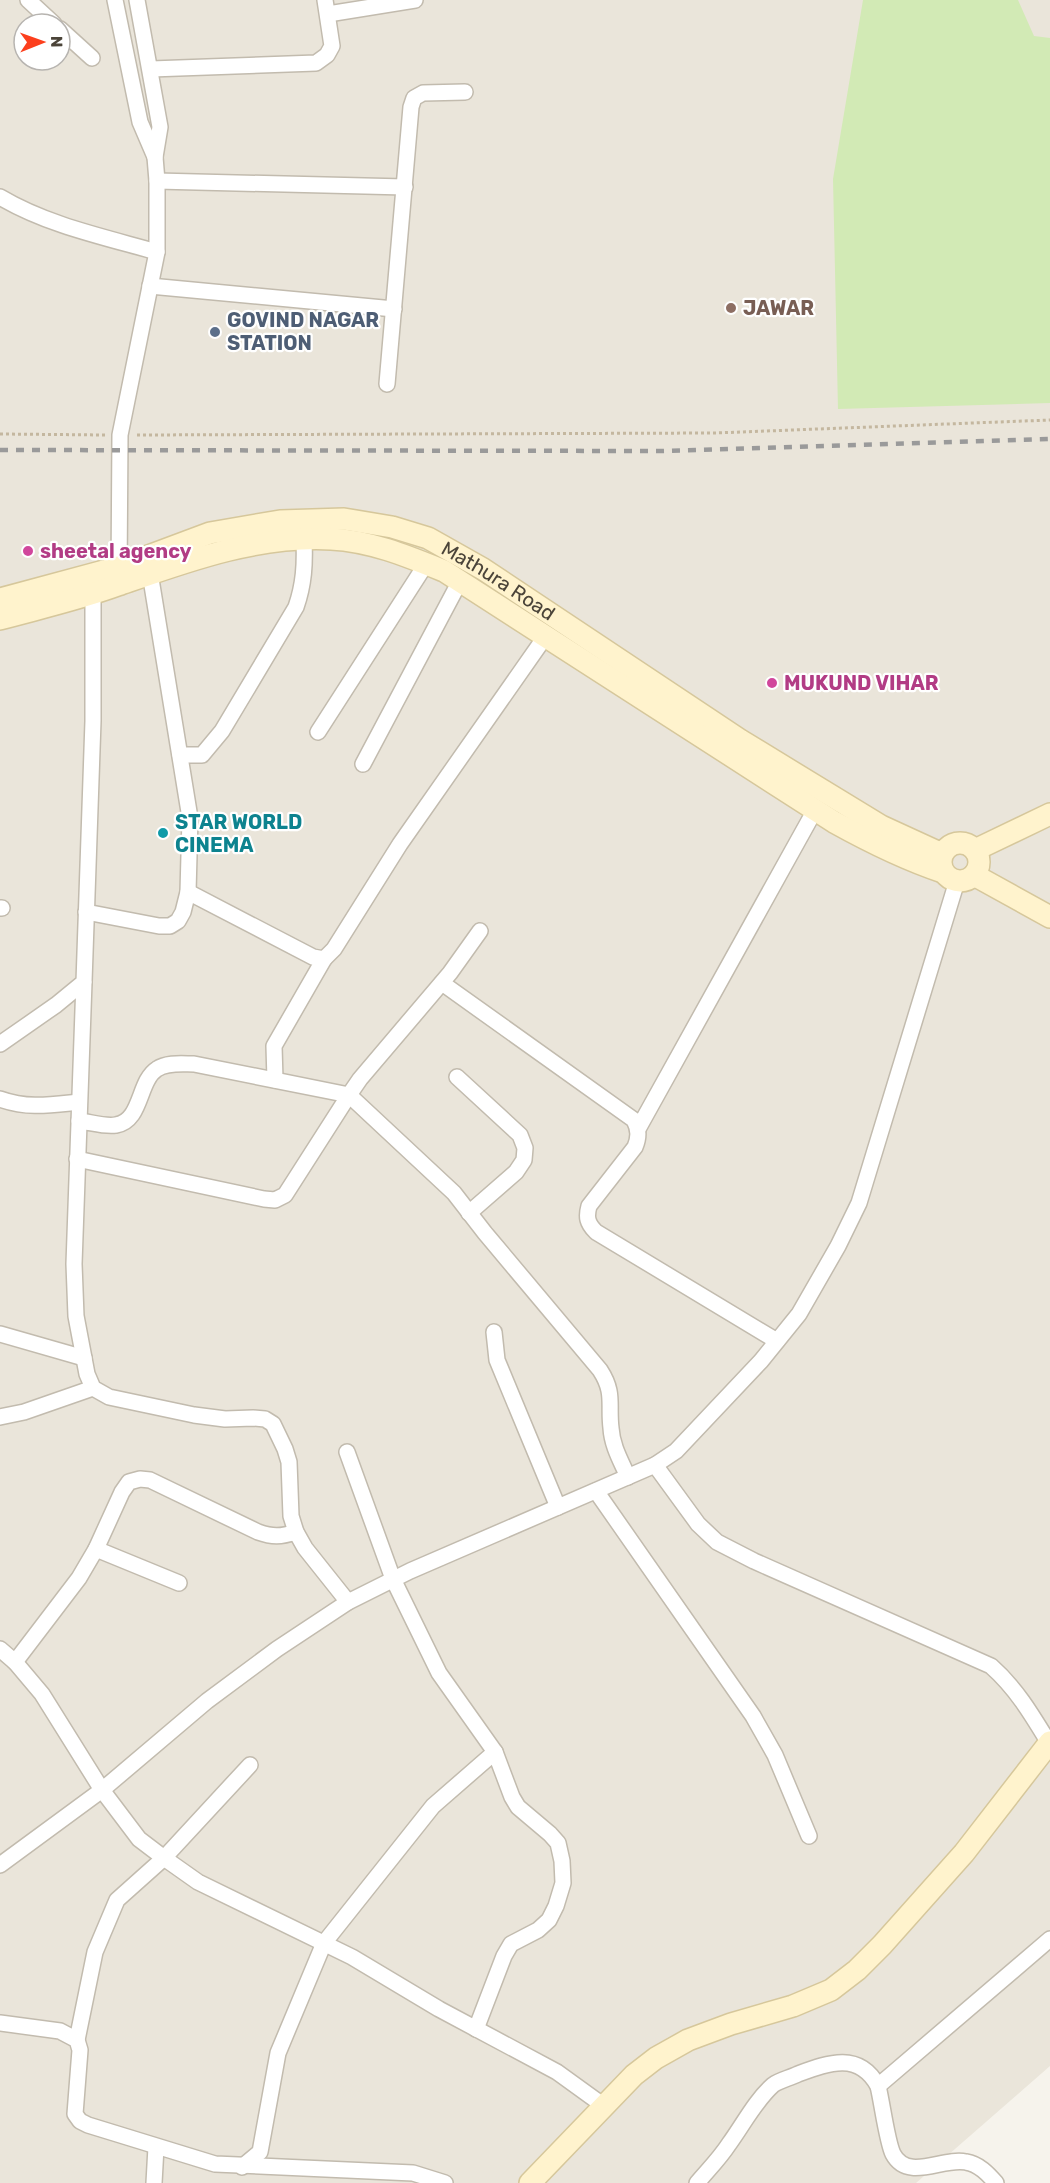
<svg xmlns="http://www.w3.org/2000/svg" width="1050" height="2183" font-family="Rubik,sans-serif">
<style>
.residential{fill:#eae5da;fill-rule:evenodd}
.green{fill:#d2eab5}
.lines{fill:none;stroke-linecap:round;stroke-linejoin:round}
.street-casing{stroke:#c2bbae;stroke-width:18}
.secondary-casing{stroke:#d6c79b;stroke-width:24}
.path{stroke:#c4b79f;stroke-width:3;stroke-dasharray:3 3;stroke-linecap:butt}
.street{stroke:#fff;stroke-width:15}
.secondary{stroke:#fff3cd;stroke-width:21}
.rail{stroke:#9a9a9a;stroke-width:4.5;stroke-dasharray:8 8;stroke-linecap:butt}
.education-dot{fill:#8d6e63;stroke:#fff;stroke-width:2}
.service-dot{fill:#5c6f8a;stroke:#fff;stroke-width:2}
.hotel-dot{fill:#d1479c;stroke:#fff;stroke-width:2}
.culture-dot{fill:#0f9aa8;stroke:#fff;stroke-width:2}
.labels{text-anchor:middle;stroke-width:4.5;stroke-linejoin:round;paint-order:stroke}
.education-label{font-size:20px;font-weight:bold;fill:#785e54;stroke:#fff;text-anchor:start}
.service-label{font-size:20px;font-weight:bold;fill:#4e5e75;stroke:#fff;text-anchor:start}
.hotel-label{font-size:20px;font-weight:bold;fill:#b23c85;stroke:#fff;text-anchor:start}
.street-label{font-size:20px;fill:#4b4439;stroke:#fff}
.culture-label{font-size:20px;font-weight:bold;fill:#0d838f;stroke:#fff;text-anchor:start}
</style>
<rect width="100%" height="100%" fill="#f6f3ec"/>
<path class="residential" d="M0 0H1050V2066L916 2183H0ZM24 24H60V60H24Z"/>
<path class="green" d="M863 0H1018L1034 36 1050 38V403L838 409 833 179Z"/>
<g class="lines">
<g class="street-casing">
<g id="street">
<path d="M28 0 54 24"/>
<path d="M115 0 140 122 155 157"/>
<path d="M328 14 415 0"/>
<path d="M60 29 92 58"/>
<path d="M151 69 316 63 327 55 332 46 325 0"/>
<path d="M157 181 405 187"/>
<path d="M0 197C47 225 104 237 157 252"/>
<path d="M150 286 394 309"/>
<path d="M387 384 411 107 414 98 423 93 465 92"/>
<path d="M119 576 120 435 157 252V181L155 157 160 127 137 0"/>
<path d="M318 732 426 564"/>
<path d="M180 755H202L222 731 296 607C304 584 305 564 304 540"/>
<path d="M363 764 460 581"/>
<path d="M188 892 313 957 324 959 334 949 400 844 545 637"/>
<path d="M0 908H2"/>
<path d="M86 912 159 926H170L178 921 183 912 188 892 190 818 150 573"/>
<path d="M480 931 450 973 360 1079 349 1095 454 1193 485 1233 600 1370C615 1393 608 1404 611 1428 612 1446 621 1461 628 1477"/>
<path d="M84 982 74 1264 76 1316 87 1374 93 1388 109 1397 194 1415 225 1419 253 1418 265 1419 273 1424 285 1449 289 1462 291 1516 296 1532 305 1548 348 1602"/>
<path d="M442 983 634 1120C639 1130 639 1137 635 1147L589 1206C586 1217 587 1223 596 1232L777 1341"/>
<path d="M0 1044 56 1005 84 982 93 721V586"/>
<path d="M457 1077 520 1135 525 1148 524 1160 516 1172 469 1213"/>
<path d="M275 1080 274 1046 324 959"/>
<path d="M0 1099C28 1109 50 1105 79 1102"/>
<path d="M638 1129 815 810"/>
<path d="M77 1159 264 1199 275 1200 285 1195 349 1095 194 1064C183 1064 167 1062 157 1069 138 1081 142 1121 116 1125 105 1127 90 1122 79 1121"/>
<path d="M494 1332 497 1360 558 1507"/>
<path d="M0 1334 84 1358"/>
<path d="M0 1417 24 1412 93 1388"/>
<path d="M347 1452 393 1579 439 1673 495 1752 512 1797 518 1807 550 1834 558 1843 562 1861 563 1883 556 1906 549 1920 538 1930 511 1944 504 1956 476 2029"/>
<path d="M655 1465 698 1524 717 1542 754 1561 991 1666C1016 1688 1032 1715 1049 1743"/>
<path d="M596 1491 753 1716 775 1755 809 1836"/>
<path d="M96 1549 179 1583"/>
<path d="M0 1649 15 1662 42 1694 102 1790 139 1839 164 1858 198 1882 352 1957 439 2009 557 2072 604 2106"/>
<path d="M15 1662 79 1578 96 1549 122 1492 129 1482 140 1479 150 1480 258 1532C272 1537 281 1537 296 1532"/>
<path d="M0 1865 102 1790 207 1701 277 1649 348 1602 410 1571 655 1465 676 1451 761 1361 799 1314 838 1246 859 1203 957 881"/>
<path d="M0 2023 60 2031 77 2040 80 2050 75 2114 80 2121 88 2125 215 2164 413 2173 445 2183"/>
<path d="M77 2040 95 1952 117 1900 164 1858 250 1765"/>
<path d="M878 2086 1050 1939"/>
<path d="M242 2167 260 2152 278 2053 324 1943 433 1806 495 1752"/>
<path d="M154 2183 156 2147"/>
<path d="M697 2183C708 2170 720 2158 729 2144 743 2125 755 2101 773 2085 780 2080 790 2078 798 2074 828 2063 859 2051 878 2086 882 2102 887 2142 893 2154 908 2182 943 2157 966 2162 979 2164 988 2174 996 2183"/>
</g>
</g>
<g class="secondary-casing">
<g id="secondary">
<path id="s1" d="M0 599 119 567 210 533 280 521 344 519 392 527 428 538 483 569 740 740 881 826 942 854"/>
<path d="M0 619C40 608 80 599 118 585 187 561 257 535 331 539 371 541 407 556 444 571L834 822C870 842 904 859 943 872"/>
<circle cx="960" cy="862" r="19"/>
<path d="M975 850 1050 814"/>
<path d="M974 875 1050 917"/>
<path d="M530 2183 634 2075 656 2058 688 2040 731 2024 793 2006 831 1990 857 1970 882 1945 964 1853 1050 1742"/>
</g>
</g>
<g class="path">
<path d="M0 434 106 435"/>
<path d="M137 435 715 433 1050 420"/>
</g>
<use href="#street" class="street"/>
<use href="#secondary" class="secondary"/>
<path class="rail" d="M0 450 660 451 1050 439"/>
</g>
<circle class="education-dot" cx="731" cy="308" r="6"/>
<circle class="service-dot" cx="215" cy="332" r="6"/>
<g class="hotel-dot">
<circle cx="28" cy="551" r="6"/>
<circle cx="772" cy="683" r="6"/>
</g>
<circle class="culture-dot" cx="163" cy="833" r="6"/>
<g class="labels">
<g class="education-label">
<text x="743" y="315">JAWAR</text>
</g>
<g class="service-label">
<text x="227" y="327">GOVIND NAGAR<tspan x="227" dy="23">STATION</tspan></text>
</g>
<g class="hotel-label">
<text x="40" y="558">sheetal agency</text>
<text x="784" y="690">MUKUND VIHAR</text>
</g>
<g class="street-label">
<text dy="7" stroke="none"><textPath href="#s1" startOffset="524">Mathura Road</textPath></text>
</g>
<g class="culture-label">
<text x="175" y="829">STAR WORLD<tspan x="175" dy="23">CINEMA</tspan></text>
</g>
</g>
<g transform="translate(42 42) rotate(89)"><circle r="28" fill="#ffffff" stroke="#b7b4b0" stroke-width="1.5"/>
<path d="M0-4.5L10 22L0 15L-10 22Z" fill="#fc3f1d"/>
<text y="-9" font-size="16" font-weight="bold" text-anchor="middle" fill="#4b4439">N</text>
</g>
</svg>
